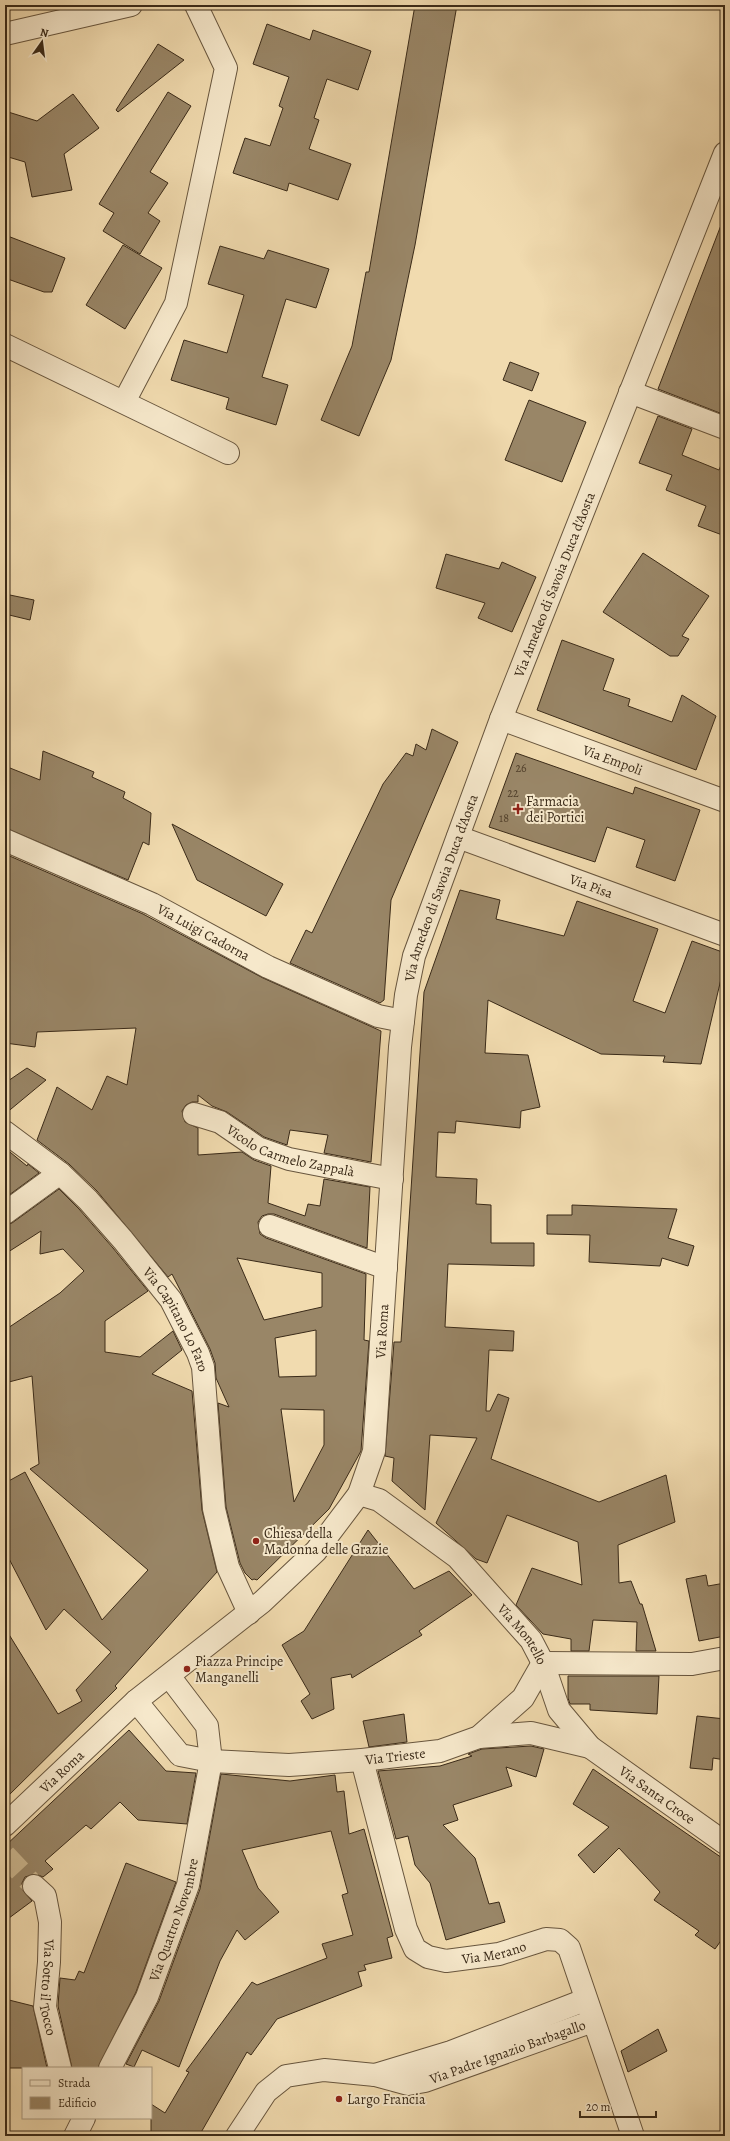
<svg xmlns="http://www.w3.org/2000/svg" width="730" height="2141" font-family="Alegreya,serif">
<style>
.building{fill:#998667;stroke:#3a2a18;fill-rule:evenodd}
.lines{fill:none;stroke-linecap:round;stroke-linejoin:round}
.minor-tunnel{stroke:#ccb891;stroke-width:22;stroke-dasharray:22 11;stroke-linecap:butt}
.pedestrian-casing{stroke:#68563e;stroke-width:24}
.minor-casing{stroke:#68563e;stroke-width:24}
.tertiary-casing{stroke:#68563e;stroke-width:24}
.pedestrian{stroke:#f6e8cb;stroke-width:22}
.minor{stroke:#f6e8cb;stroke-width:22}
.tertiary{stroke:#f6e8cb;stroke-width:22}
.poi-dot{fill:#8f2418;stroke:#f6e8cb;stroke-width:1.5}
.labels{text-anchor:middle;stroke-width:4;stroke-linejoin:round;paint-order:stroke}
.number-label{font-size:12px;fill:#52412c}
.street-label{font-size:14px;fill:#3a2a18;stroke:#f6e8cb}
.poi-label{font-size:14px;fill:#3a2a18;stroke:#f6e8cb;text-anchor:start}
</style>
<rect width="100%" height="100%" fill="#f1dbaf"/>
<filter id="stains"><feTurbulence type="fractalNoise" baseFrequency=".005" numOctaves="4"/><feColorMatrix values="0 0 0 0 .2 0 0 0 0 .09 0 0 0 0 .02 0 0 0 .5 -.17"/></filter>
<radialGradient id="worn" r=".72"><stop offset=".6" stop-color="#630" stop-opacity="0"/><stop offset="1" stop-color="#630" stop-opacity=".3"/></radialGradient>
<g class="building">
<path d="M415 5H457L415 245 391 360 359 436 321 420 352 346 366 272H369Z"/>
<path d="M267 24 310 40 313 30 371 51 358 90 327 79 314 118 319 120 309 149 351 164 338 200 289 183 287 191 233 173 245 138 270 146 283 108 279 106 289 77 253 64Z"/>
<path d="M158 44 184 60 118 112 116 110Z"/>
<path d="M168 92 191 106 150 172 168 183 148 213 160 221 140 254 103 231 114 213 99 204Z"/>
<path d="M73 94 99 128 64 154 72 190 32 197 25 162 5 156V111L37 121Z"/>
<path d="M723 220H725V415L658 389Z"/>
<path d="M5 235 65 258 52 292H44L5 278Z"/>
<path d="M123 245 162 268 125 329 86 305Z"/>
<path d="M220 246 264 259 268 250 329 269 316 308 286 299 262 377 288 385 276 425 226 409 229 398 171 380 184 340 227 353 244 295 208 284Z"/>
<path d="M510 362 539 373 532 391 503 380Z"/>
<path d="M529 400 586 422 562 482 505 460Z"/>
<path d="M658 416 692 429 682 455 719 470 723 460H725V536L698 526 706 506 666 490 672 475 639 463Z"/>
<path d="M643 553 709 596 682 636 689 639 678 656H670L603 612Z"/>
<path d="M446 554 499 569 502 562 536 577 512 632 478 618 485 603 436 588Z"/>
<path d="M5 594 34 600 30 620 5 614Z"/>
<path d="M562 640 614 659 603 690 630 699 628 706 672 722 682 695 716 716 696 770 537 710Z"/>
<path d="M432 729 458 742 391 900 384 1000 380 1003 290 963 306 930 312 933 383 784 406 753 413 756 416 744 426 750Z"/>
<path d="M43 751 94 772 92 777 125 792 123 798 151 813 149 845 143 842 128 880 5 828V766L40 780Z"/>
<path d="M516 753 633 794 635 787 700 810 675 881 636 867 645 840 607 827 595 862 489 827Z"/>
<path d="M172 824 283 884 266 916 197 880Z"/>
<path d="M5 854 143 914 263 978 381 1031 371 1162 324 1153 328 1135 290 1130 287 1145 264 1137 227 1112 212 1106 198 1095V1102H192L186 1105 182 1111 185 1122 198 1128V1155L242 1152 254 1160 271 1166 268 1203 305 1216 308 1204 320 1206 324 1179 370 1187 367 1248 274 1214H268L262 1216 258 1222 260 1234 266 1238 366 1274 364 1340 369 1341 361 1451 329 1509 257 1580 254 1579 252 1580 245 1573 240 1563 226 1507 218 1403 229 1407 216 1378 215 1363 210 1349 172 1274 168 1277 97 1191 69 1164 37 1140 57 1087 92 1110 107 1076 127 1085 136 1028 37 1032 35 1047 5 1043ZM237 1258 322 1273V1307L264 1320ZM316 1330V1376L279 1377 275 1338ZM281 1409 324 1410V1445L294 1502Z"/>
<path d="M460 890 500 900 496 919 564 936 577 901 658 929 633 1001 665 1013 692 941 725 953V962L701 1064 663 1062 665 1056 601 1054 488 1000 485 1053 528 1055 540 1107 521 1111 520 1128 456 1121 455 1133 438 1132 436 1177 477 1179 476 1204 491 1205V1243H534V1266L448 1264 445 1327 514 1331 513 1351 489 1350 486 1411H490L498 1394 509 1398 491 1459 599 1502 666 1475 675 1522 618 1545 619 1583 631 1581 640 1604H642L656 1651H636L637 1622 593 1620 589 1651H571V1639L543 1634 516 1605 532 1568 582 1585 578 1542 507 1515 487 1563 476 1559 436 1523 477 1438 430 1435 425 1510 392 1481 394 1458 385 1456 394 1342H401L424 992Z"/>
<path d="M27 1068 46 1080 5 1114V1083Z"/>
<path d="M5 1148 27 1166 28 1164 39 1173 5 1198Z"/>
<path d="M59 1189 79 1209 113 1248 148 1291 105 1321V1352L140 1357 173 1331 182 1350 152 1374 192 1391 202 1510 217 1572 115 1686 117 1688 5 1799V1628L58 1714 82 1701 76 1690 111 1652 64 1609 46 1630 5 1551V1483L25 1472 102 1620 148 1570 30 1469 39 1464 32 1376 5 1383V1330L60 1293 84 1271 63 1249 40 1254 41 1231 5 1254V1225L12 1223Z"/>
<path d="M572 1205 677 1209 668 1238 694 1246 688 1266 662 1258 660 1266 589 1262 590 1235 547 1234V1215H572Z"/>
<path d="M368 1530 414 1589 449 1571 472 1595 419 1631 422 1635 352 1678 351 1674 331 1678 334 1709 312 1719 301 1701 310 1694 282 1645 304 1631Z"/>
<path d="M706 1575 708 1586 725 1583V1636L699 1641 686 1579Z"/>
<path d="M568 1676H659L657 1714 590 1710V1704H570L568 1698Z"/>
<path d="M404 1714 407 1742 369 1747 363 1721Z"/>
<path d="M697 1716 725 1719V1760L713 1758 712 1770 690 1768Z"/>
<path d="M129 1730 166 1771 196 1773 187 1824 138 1820 120 1802 91 1829 86 1825 45 1861 53 1869 43 1877 36 1874 25 1877 22 1883V1889L32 1901 5 1921V1846Z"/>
<path d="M531 1746 544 1749 536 1777 506 1767 512 1786 453 1805 458 1820 443 1825 475 1858 489 1904 499 1902 505 1922 446 1940 430 1883 415 1865 408 1836 396 1839 378 1771 440 1766 472 1756 468 1754 482 1749Z"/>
<path d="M593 1769 725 1860V1935L715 1949 695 1935 699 1931 654 1900 660 1892 619 1848 594 1873 578 1855 609 1827 573 1804Z"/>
<path d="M221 1774 290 1781 335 1775 337 1792 344 1791 349 1834 364 1829 393 1936 387 1938 392 1958 364 1965 366 1970 358 1972 362 1986 277 2019 251 2055 247 2052 199 2136H151V2104L165 2113 189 2072 186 2071 252 1982 257 1985 327 1958 322 1944 353 1935 342 1895 348 1893 331 1831 242 1850 258 1888 279 1912 245 1940 237 1930 220 1961 179 2067 142 2050 134 2067 126 2064 159 2001 200 1889Z"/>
<path d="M126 1863 176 1882 136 1992 98 2068H72L58 2006 60 1978 75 1980 79 1971 84 1973Z"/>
<path d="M5 1999 33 2006 47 2068H5Z"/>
<path d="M658 2029 667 2051 628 2072 621 2051Z"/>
</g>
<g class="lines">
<path class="minor-tunnel" d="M5 1855 34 1886"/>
<g class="pedestrian-casing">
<path id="pedestrian" d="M270 1226 386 1268"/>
</g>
<g class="minor-casing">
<g id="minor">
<path d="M5 34 131 5"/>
<path d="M5 345 228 453"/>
<path d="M630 392 725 428"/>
<path d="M124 402 176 303 226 68 196 5"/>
<path id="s1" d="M501 719 725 801"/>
<path id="s2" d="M458 837 725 935"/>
<path id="s3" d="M5 840 152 904 268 967 378 1016 403 1021"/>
<path id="s4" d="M194 1114 220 1122 258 1148 289 1159 392 1179"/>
<path id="s5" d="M5 1132 60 1173 88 1200 123 1240 171 1300 198 1353 203 1367 214 1509 228 1567 249 1613"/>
<path d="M5 1213 60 1173"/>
<path d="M543 1663 692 1664 725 1658"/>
<path id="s6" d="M362 1760 406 1929 415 1949 428 1957 446 1961 499 1954 546 1939 560 1940 569 1948 633 2136"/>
<path id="s7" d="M34 1886 45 1896 50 1922 49 1962 45 2007 60 2068"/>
<path id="s8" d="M110 2068 147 1997 188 1885 211 1761 207 1726 169 1676"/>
<path d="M375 2075 451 2052 585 2000"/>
<path d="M75 2136 84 2118"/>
<path id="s9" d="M237 2136 266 2092 286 2076 324 2070 375 2075 408 2084 425 2081 593 2021"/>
</g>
</g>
<g class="tertiary-casing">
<g id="tertiary">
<path id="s10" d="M359 1494 379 1500 457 1557 531 1640 543 1663 559 1710 590 1747 725 1843"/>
<path id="s11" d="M136 1701 180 1755 211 1761 289 1765 362 1760 440 1751 479 1737 523 1698 543 1663"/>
<path d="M479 1737 531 1733 590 1747"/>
<path id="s12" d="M5 1825 136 1701 262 1602 316 1551 359 1494 374 1451 400 1047 406 995 414 956 501 719 725 153"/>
</g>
</g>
<use href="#pedestrian" class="pedestrian"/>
<use href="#minor" class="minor"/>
<use href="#tertiary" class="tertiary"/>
</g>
<g class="poi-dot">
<path d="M516 803h4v4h4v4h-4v4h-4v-4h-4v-4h4z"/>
<circle cx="256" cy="1541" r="4"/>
<circle cx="187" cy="1669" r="4"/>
<circle cx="339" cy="2099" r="4"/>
</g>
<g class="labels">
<g class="number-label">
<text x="521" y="772">26</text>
<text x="513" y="797">22</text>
<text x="504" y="822">18</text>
</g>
<g class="street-label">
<text dy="5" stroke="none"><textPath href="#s12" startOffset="1426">Via Amedeo di Savoia Duca d'Aosta</textPath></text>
<text dy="5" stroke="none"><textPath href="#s1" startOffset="119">Via Empoli</textPath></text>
<text dy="5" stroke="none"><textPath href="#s2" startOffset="142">Via Pisa</textPath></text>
<text dy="5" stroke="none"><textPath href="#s12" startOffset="1102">Via Amedeo di Savoia Duca d'Aosta</textPath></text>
<text dy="5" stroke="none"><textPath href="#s3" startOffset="219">Via Luigi Cadorna</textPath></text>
<text dy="5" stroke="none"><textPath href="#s4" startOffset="105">Vicolo Carmelo Zappalà</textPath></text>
<text dy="5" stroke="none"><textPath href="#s5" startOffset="257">Via Capitano Lo Faro</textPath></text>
<text dy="5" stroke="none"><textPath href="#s12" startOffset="652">Via Roma</textPath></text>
<text dy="5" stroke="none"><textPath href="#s10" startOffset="219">Via Montello</textPath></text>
<text dy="5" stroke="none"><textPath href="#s11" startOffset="286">Via Trieste</textPath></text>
<text dy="5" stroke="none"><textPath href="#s12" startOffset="78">Via Roma</textPath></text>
<text dy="5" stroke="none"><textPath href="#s10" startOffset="435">Via Santa Croce</textPath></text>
<text dy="5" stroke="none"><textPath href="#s8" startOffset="162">Via Quattro Novembre</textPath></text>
<text dy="5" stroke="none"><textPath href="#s6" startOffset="279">Via Merano</textPath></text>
<text dy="5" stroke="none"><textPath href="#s7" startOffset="107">Via Sotto il Tocco</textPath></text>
<text dy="5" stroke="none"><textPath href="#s9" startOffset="307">Via Padre Ignazio Barbagallo</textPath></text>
</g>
<g class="poi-label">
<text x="526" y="806">Farmacia<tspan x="526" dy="16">dei Portici</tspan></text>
<text x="264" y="1538">Chiesa della<tspan x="264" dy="16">Madonna delle Grazie</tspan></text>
<text x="195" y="1666">Piazza Principe<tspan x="195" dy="16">Manganelli</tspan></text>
<text x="347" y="2104">Largo Francia</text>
</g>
</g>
<rect width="730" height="2141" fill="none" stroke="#f1dbaf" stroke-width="20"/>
<rect x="6" y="6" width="718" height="2129" fill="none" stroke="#3a2a18" stroke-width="2"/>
<rect x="10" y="10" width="710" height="2121" fill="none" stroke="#3a2a18"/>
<rect x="22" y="2067" width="130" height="52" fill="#f6e8cb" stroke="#ab9c83"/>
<rect x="30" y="2080" width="20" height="6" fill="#f6e8cb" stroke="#ab9c83"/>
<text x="58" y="2087" font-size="12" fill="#3a2a18">Strada</text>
<rect x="30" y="2097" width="20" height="12" fill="#998667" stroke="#ab9c83"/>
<text x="58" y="2107" font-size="12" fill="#3a2a18">Edificio</text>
<g transform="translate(42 42) rotate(14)" stroke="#f6e8cb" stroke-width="3" paint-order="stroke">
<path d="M0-3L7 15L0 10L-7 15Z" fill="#3a2a18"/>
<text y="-6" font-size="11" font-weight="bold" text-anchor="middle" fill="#3a2a18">N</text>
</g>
<path d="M580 2111v6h76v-6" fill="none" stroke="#3a2a18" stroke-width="2"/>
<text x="586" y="2111" font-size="12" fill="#3a2a18" stroke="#f6e8cb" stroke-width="3" paint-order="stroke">20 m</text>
<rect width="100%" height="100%" filter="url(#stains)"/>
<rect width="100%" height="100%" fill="url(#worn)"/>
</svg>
